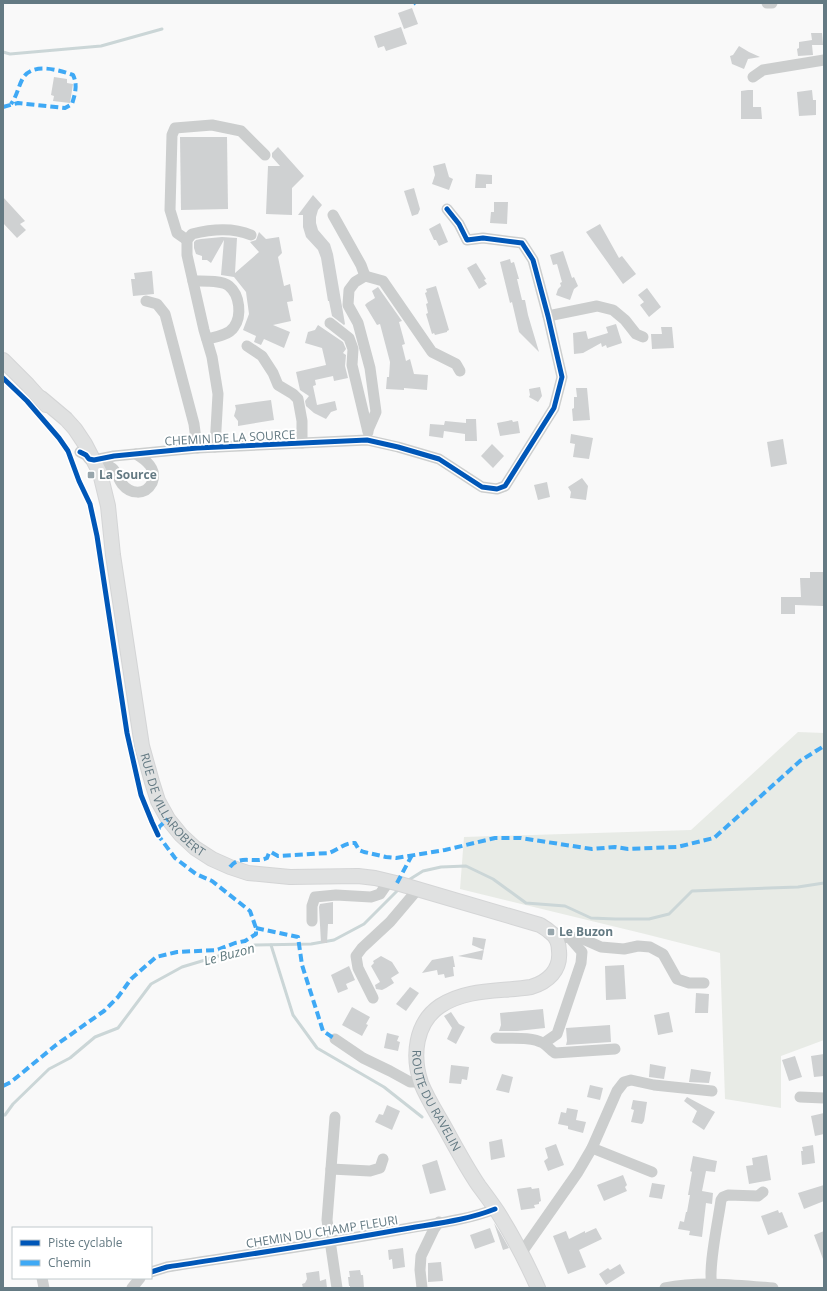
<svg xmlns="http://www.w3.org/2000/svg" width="827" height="1291" font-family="'Open Sans',sans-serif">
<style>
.green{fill:#e8ebe6}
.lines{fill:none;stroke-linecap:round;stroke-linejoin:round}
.stream{stroke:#cbd6d7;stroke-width:3}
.building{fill:#cfd1d2}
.major-casing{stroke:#d4d5d6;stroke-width:16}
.minor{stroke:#cccece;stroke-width:11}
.major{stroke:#e0e1e1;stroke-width:14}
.quiet{stroke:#3fa9f5;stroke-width:4;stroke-dasharray:8 4;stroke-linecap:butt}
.cycleway-casing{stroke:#fff;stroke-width:8}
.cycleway{stroke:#0057b8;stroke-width:5}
.poi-dot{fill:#98a6ac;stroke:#fff;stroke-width:1.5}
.labels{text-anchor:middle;stroke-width:4;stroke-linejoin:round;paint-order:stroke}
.street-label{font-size:12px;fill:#647a83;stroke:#fff}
.poi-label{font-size:12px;font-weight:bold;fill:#647a83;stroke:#fff;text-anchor:start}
.water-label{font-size:13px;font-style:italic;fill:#5f797d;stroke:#fff}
</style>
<rect width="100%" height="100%" fill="#f9f9f9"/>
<path class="green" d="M798 732 824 733V1040L781 1056V1108L725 1099 720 953 645 934 460 889 464 837 691 830Z"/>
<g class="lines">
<g class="stream">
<path d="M3 52 10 54 101 46 162 29"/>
<path d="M407 881 423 871 441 867 466 866 493 879 526 903 565 906 591 918 615 919H649L669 914 692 891 798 887 824 883"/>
<path d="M271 945 293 1015 317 1048 384 1087 422 1117"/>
<path d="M3 1115H5L13 1104 49 1069 70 1058 95 1037 118 1028 151 984 182 967 255 945 311 944 334 940 364 924 399 889"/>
</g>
</g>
<g class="building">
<path d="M412 8 418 24 404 29 398 13Z"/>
<path d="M401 27 407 44 386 51 384 46 378 48 374 36Z"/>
<path d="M811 33H822L823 45H812L813 55 798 56 797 49 799 48V42L812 40Z"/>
<path d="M739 46 749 52 760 57 748 59 744 69 732 64 730 56 733 55Z"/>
<path d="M54 77 67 79V83L73 84 70 103 53 101 54 96 51 95Z"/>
<path d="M748 90H753V107H761L762 119H741V91Z"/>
<path d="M812 90 813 100H816V115L799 116 797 92Z"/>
<path d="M180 137H227L228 209 181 210Z"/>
<path d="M278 147 304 176 292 188V215L266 214 268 166H280L272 157V153Z"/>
<path d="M445 163 449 177 453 179 449 190 432 184 435 175 433 166Z"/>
<path d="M476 174 492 175V184H486V188H475Z"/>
<path d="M414 188 420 209 418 214 412 216 404 191Z"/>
<path d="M313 195 322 205 318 210 316 217V223L318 230 330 244 333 254 345 324 344 325 332 316 329 301H328L321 258 318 250 306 237 303 227V215H298Z"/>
<path d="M3 197 25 221 20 224 26 230 17 238 3 223Z"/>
<path d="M494 202H508L507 224 490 223 491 212H494Z"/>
<path d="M440 223 448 242 439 246 436 240H434L429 229Z"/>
<path d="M600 224 619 258 622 256 636 274 623 284 586 232Z"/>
<path d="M259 232 266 239 279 237 282 253 278 257 284 286 290 284 293 301 287 302 291 321 273 325 290 332 284 348 264 339 261 345 254 342 256 336 243 330 249 314 246 292 234 277 221 275 224 240 211 263 207 260H202V256L196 254 194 248V242L196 240 201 239 222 237 237 238 235 273 259 252 250 242 256 240Z"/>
<path d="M563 251 572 278 574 277 578 286 574 289 570 300 556 295 558 289 561 286 560 283 562 282 557 264 553 265 550 255Z"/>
<path d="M510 259 511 263 514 262 519 279H517L522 300H525L528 315 539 352 519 332 512 302 510 303 500 262Z"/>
<path d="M476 263 486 279 484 280 487 284 479 289 467 268Z"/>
<path d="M152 271 154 294 133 296 131 279H135L134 273Z"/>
<path d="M436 286 449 330 447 331V332L435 335 434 333 432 334 426 314 428 313 426 304 428 303 425 293 427 292 426 289Z"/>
<path d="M378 287 402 321 399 322 405 344 402 345 406 361 410 359 414 374 428 375 427 390 404 388V390L386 389 387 377H389L390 362 380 324 377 325 365 305 367 303 375 298 372 291Z"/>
<path d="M647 288 661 307 649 317 640 305 644 302 638 295Z"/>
<path d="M616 324 622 343 607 348 606 345 602 347 601 343 583 353 574 354 573 333 586 331 588 339 608 333 606 327Z"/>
<path d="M318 325 343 342 346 349 343 353 346 355 345 366 348 378 334 381 333 376 315 380 316 385 313 386 317 405 335 401 337 410 331 412 326 419 314 413 306 406 305 401 309 396 300 390 296 372 326 365 322 348 305 343 308 332 315 330Z"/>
<path d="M661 327H672L674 348 652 349 651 334H662Z"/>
<path d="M540 387 542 396 538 402 529 397 530 395 529 389Z"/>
<path d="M576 388H587L590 420 573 421 572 409 574 408V397H577Z"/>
<path d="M271 400 274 420 238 426V421L234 416 236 409 235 405Z"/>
<path d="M466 419H476L477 441H465V434L444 431 443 438 429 436 430 424 444 425 445 421 466 423Z"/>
<path d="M512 420 513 422 518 421 520 433 500 436 497 423Z"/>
<path d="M571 434 593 438 589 459 573 457 575 444 570 443Z"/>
<path d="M783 439 787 464 771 467 767 442Z"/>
<path d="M492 444 504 456 493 468 481 456Z"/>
<path d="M582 478 588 486 586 500 570 498 571 492 568 487Z"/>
<path d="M547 482 550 497 538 500 534 485Z"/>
<path d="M810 572H823V606L795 605V614H781V597H801L800 578H810Z"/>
<path d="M333 902V924H328L327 943H321L319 907 320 904Z"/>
<path d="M473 937 486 939 482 960 458 956 484 950 472 945Z"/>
<path d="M381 956 392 962 399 973 391 978 394 983 386 988 382 990 376 989 375 985 380 982 371 966 374 963 373 961Z"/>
<path d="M453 956 455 967H453L454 976 445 978 444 974 438 975 437 970 422 973 432 960Z"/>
<path d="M624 965 626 999 606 1000 605 966Z"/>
<path d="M349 966 355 980 346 984 348 989 338 993 331 975Z"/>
<path d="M410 987 419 993 406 1011 396 1004Z"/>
<path d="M696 993 709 994 708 1013H695Z"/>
<path d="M352 1007 370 1017 366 1024 368 1025 362 1036 342 1025Z"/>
<path d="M543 1009 545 1028 517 1031H499L501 1025 500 1013Z"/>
<path d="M451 1012 459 1024 465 1027 456 1044 447 1039 452 1028 444 1016Z"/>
<path d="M669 1012 673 1032 658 1035 654 1015Z"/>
<path d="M610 1025 611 1042 566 1045 567 1041 566 1028Z"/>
<path d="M387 1033 399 1036 397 1041 400 1042 398 1051 384 1048Z"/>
<path d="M824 1054V1076L814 1077 811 1056Z"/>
<path d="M795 1056 802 1077 789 1081 782 1060Z"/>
<path d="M650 1064 666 1067 664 1079 649 1077Z"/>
<path d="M451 1065 469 1067 467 1080 462 1079 461 1084 449 1083Z"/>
<path d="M691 1069 711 1072 709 1083 689 1082Z"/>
<path d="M502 1074 513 1077 509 1093 496 1090Z"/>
<path d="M590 1085 603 1088 600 1100 587 1097Z"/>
<path d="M687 1097 715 1112 704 1130 692 1122 697 1111 684 1101Z"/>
<path d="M633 1100 647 1102 644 1121 642 1124 631 1122 634 1110 631 1109Z"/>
<path d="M387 1105 400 1111 392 1130 375 1122 379 1114 383 1115Z"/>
<path d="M567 1108 578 1110 576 1120 586 1122 583 1133 568 1129V1126L558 1124 561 1112 566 1113Z"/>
<path d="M824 1113V1134L815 1136 811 1116Z"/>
<path d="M502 1139 505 1157 491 1160 489 1142Z"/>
<path d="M556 1144 564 1165 548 1171 544 1161 548 1158 545 1148Z"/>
<path d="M813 1145 815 1163 802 1165 801 1151H803L802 1147Z"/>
<path d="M767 1155 771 1180 749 1184 746 1166 753 1165 752 1158Z"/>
<path d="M693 1156 717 1161 715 1172 706 1171 702 1191 713 1193 712 1204 706 1203 702 1237 689 1235 690 1231 678 1229 680 1221 684 1222 686 1212H687L690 1195H688L692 1172 690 1171Z"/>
<path d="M437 1160 446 1190 430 1194 422 1165Z"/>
<path d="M623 1175 627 1185 625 1187 627 1191 604 1201 597 1185Z"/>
<path d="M652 1183 665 1185 662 1199 649 1197Z"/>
<path d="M824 1185V1201L804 1209 798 1193Z"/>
<path d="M531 1187 532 1189 539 1188 541 1201 539 1202V1204L534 1205 535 1208 521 1210 517 1189Z"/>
<path d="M778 1210 779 1213 782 1212 788 1227 768 1235 761 1216Z"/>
<path d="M494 1223 501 1234 509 1248 503 1250Z"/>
<path d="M490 1228 495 1242 475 1249 470 1235Z"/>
<path d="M596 1228 602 1239 579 1250 586 1267 568 1274 553 1236 566 1231 569 1239 585 1231V1233Z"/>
<path d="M824 1231V1259H823L814 1235Z"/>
<path d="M403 1248 405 1267 393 1269 392 1259 389 1260 388 1250Z"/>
<path d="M441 1262 443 1281 428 1282V1263Z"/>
<path d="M620 1264 625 1273 606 1285 599 1274 608 1268 610 1270Z"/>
<path d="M360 1270 361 1275H363L364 1288H350V1286H349L348 1277H350L349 1271Z"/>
<path d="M319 1271 320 1281 326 1279 327 1288H303L302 1284 305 1283 307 1279 306 1273Z"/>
</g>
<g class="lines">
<g class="major-casing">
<g id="major">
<path d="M3 360 28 385 46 405"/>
<path id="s1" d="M41 398 66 419 75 429 85 444 100 473 108 506 113 555 142 746 152 782 158 801 168 819 181 835 195 848 212 859 230 867 248 873 290 877 358 876 375 878 400 884 540 925C543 927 547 929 550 932 556 936 559 944 559 951 561 970 548 982 531 987 501 992 467 988 440 1006 415 1023 412 1056 421 1083 427 1098 436 1112 444 1126 455 1146 466 1167 479 1186 485 1194 491 1202 497 1211 513 1236 526 1261 538 1288"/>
</g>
</g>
<g class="minor">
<path d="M767 3H772"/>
<path d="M753 77 763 70 824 60"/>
<path d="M333 215 361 265 365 276"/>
<path d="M187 240 177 233 170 210 172 135 175 128 212 125 241 131 265 155"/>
<path d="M193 281C203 281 222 280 229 286 240 295 242 316 234 327 229 335 216 337 207 339"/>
<path d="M146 301 157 304 165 314 194 424 197 448"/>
<path d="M548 316 597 306 613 310 625 320 636 334 643 337"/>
<path d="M330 323 349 338 353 349 352 365 368 432"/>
<path d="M247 346 262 356 273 373 278 385 293 394 298 399 302 421V443"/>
<path d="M368 430 376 412 370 368 358 323 348 305 349 290 355 282 365 276 383 281 432 352 456 364 460 371"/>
<path d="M215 447 218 394 212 357 204 330 187 255V240L192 234C212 229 232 227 251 235"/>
<path d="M80 452 86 455 89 459C96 461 106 463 112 468 117 472 118 479 122 484 130 494 145 496 152 483 158 469 146 460 136 454"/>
<path d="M94 460 114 456 197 448 367 440 398 447 439 459 482 487 497 489 505 486 554 408 562 377 548 316 533 260 522 243 483 238 467 240 459 224 447 209"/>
<path d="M312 921V906L315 897 336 895 371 897 380 894 389 881"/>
<path d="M556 939 569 937 583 939 601 947 624 949 638 946 650 947 663 954 677 979 689 983H704"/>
<path d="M373 998 358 968 356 956 362 948 390 922 418 889"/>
<path d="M496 1038C510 1039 530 1036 543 1043 547 1045 550 1050 555 1053L615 1049"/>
<path d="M335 1039 363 1058 390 1071 410 1082H421"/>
<path d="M544 1043 557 1034 581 963 582 952 569 937"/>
<path d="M800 1097 824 1098"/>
<path d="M335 1117 327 1220 337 1288"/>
<path d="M592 1148 652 1172"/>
<path d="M331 1169 370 1171 380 1168 383 1159"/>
<path d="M522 1252 578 1172 592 1148 617 1091 624 1082 631 1080 654 1085 712 1091"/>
<path d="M151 1272 167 1267C244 1255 321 1244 398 1230 430 1224 465 1221 495 1209"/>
<path d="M42 1278 44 1288"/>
<path d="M132 1288 140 1278"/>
<path d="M422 1288 420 1270 421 1256 434 1229 439 1222"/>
<path d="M665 1288C700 1281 737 1285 773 1288"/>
<path d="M713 1288C706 1275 719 1217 721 1200L723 1197 728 1195 758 1196 763 1192"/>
</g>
<use href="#major" class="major"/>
<g class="quiet">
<path d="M415 3 416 4"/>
<path d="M3 107 18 103 65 108 72 104C75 94 78 85 73 75 59 70 33 62 23 78 18 87 17 96 11 104"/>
<path d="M230 867C240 854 254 864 267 858L269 853 271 852 278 856 329 853C337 850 346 842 355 843L359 850 364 852 386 857 396 858 445 850 495 838H521L592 849 615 847 628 849 677 847 714 838 800 761 824 746"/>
<path d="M397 883 412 855"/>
<path d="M256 928 298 937 302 965 323 1031 335 1039"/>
<path d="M3 1086 11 1082 56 1045 104 1011 118 997 131 979 156 957 177 952 217 950 235 943 245 941 256 934V928L250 911 212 881 196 874 175 858 158 835 159 827 168 819"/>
</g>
<g class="cycleway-casing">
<g id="cycleway">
<path d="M3 378 27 401 59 438 68 451 79 481 90 504 97 536 127 733 141 795 152 822 158 835"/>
<path d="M80 452 86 455 89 459 94 460 114 456 197 448 367 440 398 447 439 459 482 487 497 489 505 486 554 408 562 377 548 316 533 260 522 243 483 238 467 240 459 224 447 209"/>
<path d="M151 1272 167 1267C244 1255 321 1244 398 1230 430 1224 465 1221 495 1209"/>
</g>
</g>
<use href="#cycleway" class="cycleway"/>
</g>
<g class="poi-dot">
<rect x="87" y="471" width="8" height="8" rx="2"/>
<rect x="547" y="928" width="8" height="8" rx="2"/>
</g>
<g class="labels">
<g class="street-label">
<text transform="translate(230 438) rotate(-3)" y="4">CHEMIN DE LA SOURCE</text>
<text dy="4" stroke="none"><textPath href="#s1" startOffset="441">RUE DE VILLAROBERT</textPath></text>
<text dy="4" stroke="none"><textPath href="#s1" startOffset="1133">ROUTE DU RAVELIN</textPath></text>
<text transform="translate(322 1232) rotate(-9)" y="4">CHEMIN DU CHAMP FLEURI</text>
</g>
<g class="poi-label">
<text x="99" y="479">La Source</text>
<text x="559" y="936">Le Buzon</text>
</g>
<g class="water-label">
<text transform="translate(229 954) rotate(-15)" y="5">Le Buzon</text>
</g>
</g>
<rect width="827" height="1291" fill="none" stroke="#647a83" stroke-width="8"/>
<rect x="12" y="1227" width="140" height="52" fill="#ffffff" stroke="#c1cacd"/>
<rect x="20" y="1240" width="20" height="6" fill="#0057b8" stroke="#c1cacd"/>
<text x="48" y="1247" font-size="12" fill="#647a83">Piste cyclable</text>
<rect x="20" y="1260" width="20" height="6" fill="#3fa9f5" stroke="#c1cacd"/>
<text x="48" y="1267" font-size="12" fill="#647a83">Chemin</text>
</svg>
